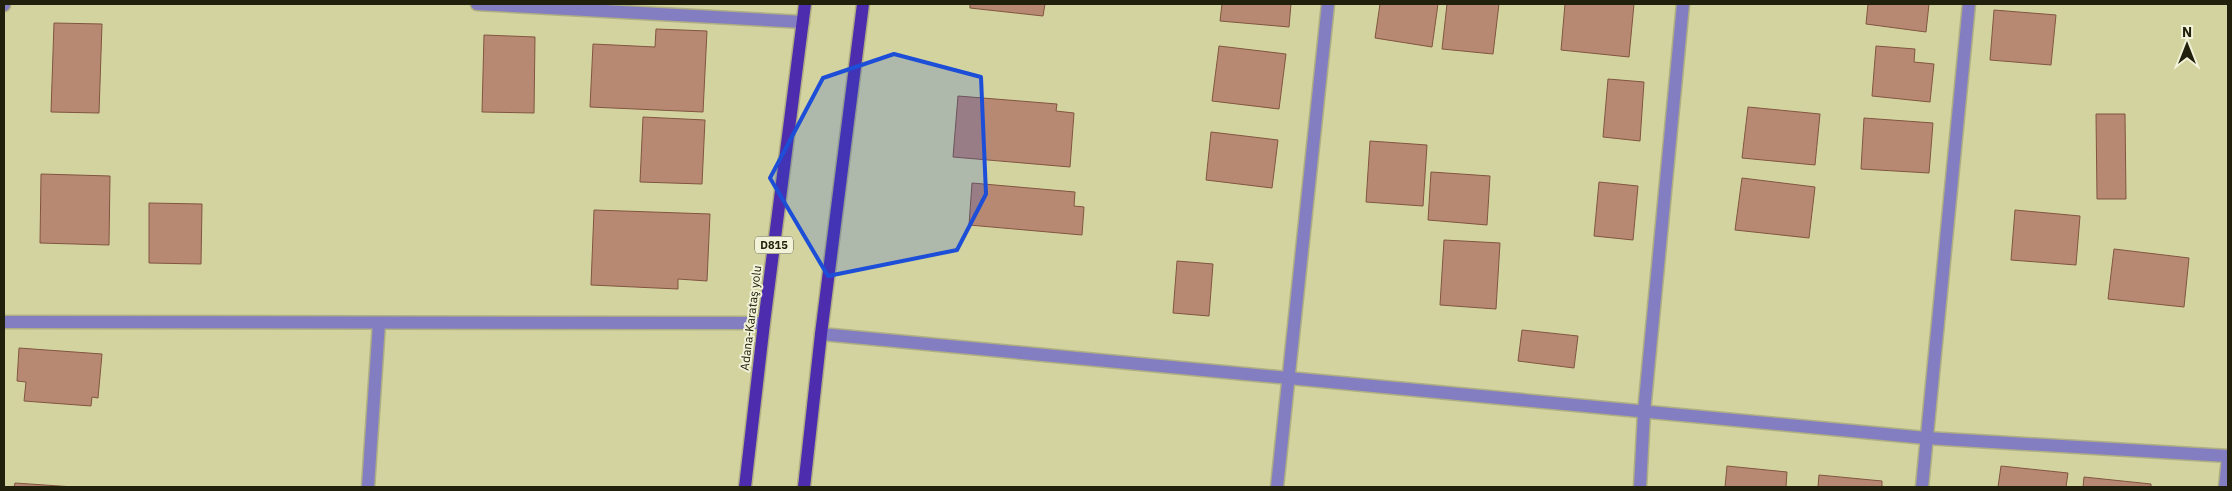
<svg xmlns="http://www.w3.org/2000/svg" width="2232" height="491" font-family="'IBM Plex Sans',sans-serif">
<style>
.building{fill:#b88972;stroke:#815540}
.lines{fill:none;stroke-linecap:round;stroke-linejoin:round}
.street-casing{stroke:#afaf83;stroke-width:15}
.primary-casing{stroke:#afaf83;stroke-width:15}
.street{stroke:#837ec1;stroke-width:12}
.primary{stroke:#4d2cad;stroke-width:12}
.marked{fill:#1d4ed8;fill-opacity:0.2;stroke:#1d4ed8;stroke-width:4;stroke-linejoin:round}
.labels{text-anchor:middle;stroke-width:4;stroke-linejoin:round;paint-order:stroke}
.shield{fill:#f2f2d8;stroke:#605f4a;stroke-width:1}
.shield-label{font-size:11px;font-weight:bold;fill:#21200d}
.street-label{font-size:12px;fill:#21200d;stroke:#f2f2d8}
</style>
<rect width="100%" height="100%" fill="#d3d3a0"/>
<g class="building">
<path d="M970 4H1045L1043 16 970 8Z"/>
<path d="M1222 4H1291L1289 27 1220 21Z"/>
<path d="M1380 4H1438L1432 47 1375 38Z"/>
<path d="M1447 4H1499L1493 54 1442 49Z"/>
<path d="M1565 4H1634L1629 57 1561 50Z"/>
<path d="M1868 4H1929L1926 32 1866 24Z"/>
<path d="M1994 10 2056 15 2051 65 1990 60Z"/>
<path d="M54 23 102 24 99 113 51 112Z"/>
<path d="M656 29 707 31 703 112 590 107 593 44 655 47Z"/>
<path d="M484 35 535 37 534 113 482 112Z"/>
<path d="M1219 46 1286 54 1279 109 1212 101Z"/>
<path d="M1876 46 1915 49 1914 62 1934 64 1930 102 1872 96Z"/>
<path d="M1608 79 1644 82 1640 141 1603 137Z"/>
<path d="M958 96 1057 104 1056 111 1074 113 1070 167 953 157Z"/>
<path d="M1748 107 1820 114 1815 165 1742 158Z"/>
<path d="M2096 114H2125L2126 199H2097Z"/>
<path d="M643 117 705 120 702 184 640 182Z"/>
<path d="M1864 118 1933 123 1929 173 1861 169Z"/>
<path d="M1211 132 1278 140 1272 188 1206 180Z"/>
<path d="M1370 141 1427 145 1423 206 1366 202Z"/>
<path d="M1431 172 1490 176 1487 225 1428 220Z"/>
<path d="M41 174 110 176 109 245 40 243Z"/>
<path d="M1742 178 1815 187 1809 238 1735 230Z"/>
<path d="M1599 182 1638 186 1633 240 1594 236Z"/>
<path d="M972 183 1075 192 1074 206 1084 207 1082 235 969 225Z"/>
<path d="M149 203 202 204 201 264 149 263Z"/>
<path d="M594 210 710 214 707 281 678 279V289L591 285Z"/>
<path d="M2015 210 2080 216 2076 265 2011 260Z"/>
<path d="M1444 240 1500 243 1496 309 1440 305Z"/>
<path d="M2114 249 2189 258 2184 307 2108 299Z"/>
<path d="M1177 261 1213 264 1209 316 1173 313Z"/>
<path d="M1522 330 1578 336 1574 368 1518 361Z"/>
<path d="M19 348 102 354 98 398 92 397 91 406 24 401 26 382 17 381Z"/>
<path d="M1727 466 1787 472 1786 487H1725Z"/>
<path d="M2001 466 2068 473 2066 487H1998Z"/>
<path d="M1819 475 1882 481V487H1818Z"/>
<path d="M2084 477 2151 484V487H2083Z"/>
<path d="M15 483 74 487H14Z"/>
</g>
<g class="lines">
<g class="street-casing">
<g id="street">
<path d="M477 4 803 22"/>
<path d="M4 5V4"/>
<path d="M4 322 764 323"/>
<path d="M821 334 1926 438 2228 456"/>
<path d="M368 487 379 323"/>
<path d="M1277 487 1328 4"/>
<path d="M1640 487 1644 412 1683 4"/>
<path d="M1922 487 1969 4"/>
<path d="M2225 487 2228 459"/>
</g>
</g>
<g class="primary-casing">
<g id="primary">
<path d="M745 487 764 323 805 4"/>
<path d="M804 487 821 334 863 4"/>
</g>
</g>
<use href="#street" class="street"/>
<use href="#primary" class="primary"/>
</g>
<path class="marked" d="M894 54 981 77 986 194 957 250 828 276 770 178 823 78Z"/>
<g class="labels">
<rect class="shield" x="755" y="236.5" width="38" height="17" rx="4"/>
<g class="shield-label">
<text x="774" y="249">D815</text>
</g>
<g class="street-label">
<text transform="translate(751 318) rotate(-83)" y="4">Adana-Karataş yolu</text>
</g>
</g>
<rect width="2232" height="491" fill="none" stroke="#21200d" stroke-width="10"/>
<g transform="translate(2187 45)" stroke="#f2f2d8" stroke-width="4" paint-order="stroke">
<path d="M0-4L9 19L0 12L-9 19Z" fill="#21200d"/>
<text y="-8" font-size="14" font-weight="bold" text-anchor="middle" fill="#21200d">N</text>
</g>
</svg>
